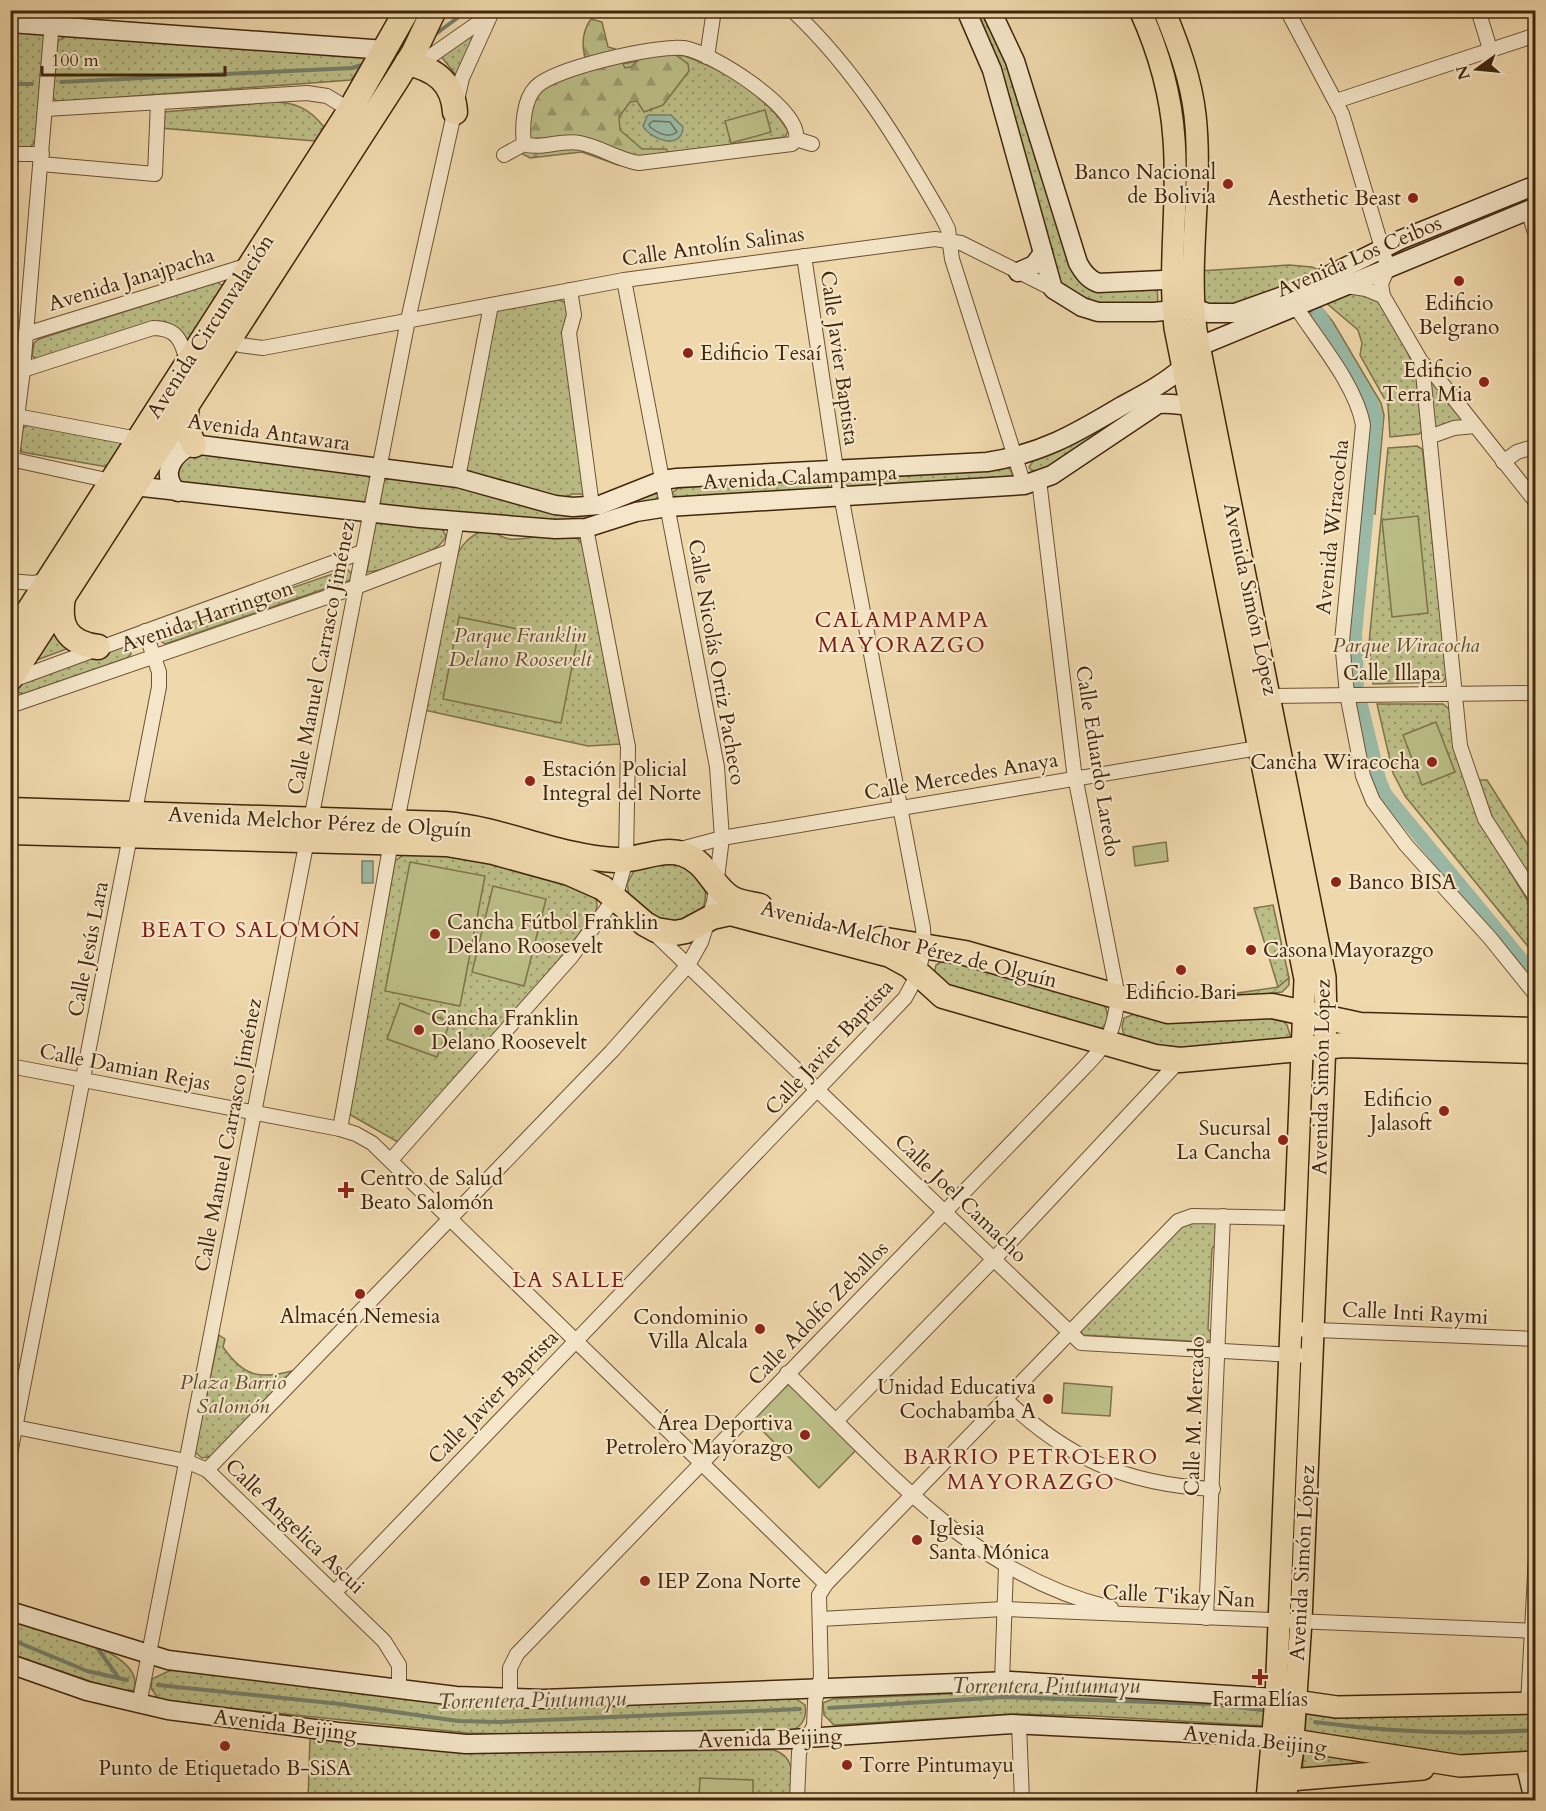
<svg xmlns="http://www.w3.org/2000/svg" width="1546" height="1811" font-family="Cardo,serif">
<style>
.grass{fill:url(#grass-dots);stroke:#7e724a;stroke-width:1.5}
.forest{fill:url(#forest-firs);stroke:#7e724a;stroke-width:1.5}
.garden{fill:url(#garden-furrows);stroke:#7e724a;stroke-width:1.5}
.pitch{fill:#bcbe87;stroke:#7e724a;stroke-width:1.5}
.water{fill:#9abaa7;stroke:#767f69;stroke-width:1.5}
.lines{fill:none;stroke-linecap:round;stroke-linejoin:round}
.shore{stroke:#6e705a;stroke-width:1.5}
.stream{stroke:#767f69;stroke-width:4}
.canal{stroke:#9abaa7;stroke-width:14}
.street-casing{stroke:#6c5234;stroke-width:16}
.secondary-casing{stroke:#41260c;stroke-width:21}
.primary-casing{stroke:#41260c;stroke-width:24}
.highway-casing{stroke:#41260c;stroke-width:27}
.street{stroke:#f5e6c9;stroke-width:14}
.secondary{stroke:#f5e6c9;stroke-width:18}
.primary{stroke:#efd8ac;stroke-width:21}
.highway{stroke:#efd8ac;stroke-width:24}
.poi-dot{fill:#8f2418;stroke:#f5e6c9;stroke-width:2}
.labels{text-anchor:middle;stroke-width:4.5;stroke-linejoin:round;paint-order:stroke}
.poi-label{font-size:21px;fill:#41260c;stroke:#f5e6c9;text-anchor:start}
.street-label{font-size:21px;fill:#41260c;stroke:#f5e6c9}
.park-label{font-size:21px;font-style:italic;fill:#604c2b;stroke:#f5e6c9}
.neighbourhood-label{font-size:22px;letter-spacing:1.5px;fill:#7a1f14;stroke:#f5e6c9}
.water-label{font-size:22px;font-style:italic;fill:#574b33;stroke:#f5e6c9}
</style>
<defs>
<pattern id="grass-dots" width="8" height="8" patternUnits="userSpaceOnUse" patternTransform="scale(1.5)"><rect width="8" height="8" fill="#bcbe87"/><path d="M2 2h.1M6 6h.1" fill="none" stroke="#9a9a6d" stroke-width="1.8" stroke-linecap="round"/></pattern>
<pattern id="forest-firs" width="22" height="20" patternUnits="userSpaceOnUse" patternTransform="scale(1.5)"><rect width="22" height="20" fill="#bcbe87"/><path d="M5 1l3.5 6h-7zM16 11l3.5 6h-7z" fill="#9a9a6d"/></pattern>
<pattern id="garden-furrows" width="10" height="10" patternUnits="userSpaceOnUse" patternTransform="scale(1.5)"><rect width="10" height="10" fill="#bcbe87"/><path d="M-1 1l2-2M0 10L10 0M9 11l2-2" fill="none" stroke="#9a9a6d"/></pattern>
</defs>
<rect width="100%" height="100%" fill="#efd8ac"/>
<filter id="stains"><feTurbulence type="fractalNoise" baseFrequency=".00333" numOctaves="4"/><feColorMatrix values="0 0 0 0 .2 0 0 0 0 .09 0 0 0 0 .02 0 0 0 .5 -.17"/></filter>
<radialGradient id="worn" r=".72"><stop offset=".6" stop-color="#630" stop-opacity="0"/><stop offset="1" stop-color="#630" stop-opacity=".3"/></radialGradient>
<g class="grass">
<path d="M972 11H985L1011 64 1079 276 1157 284 1158 304C1112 305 1100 310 1060 284Z"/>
<path d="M1150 11H1157L1176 62 1188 134 1187 274Z"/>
<path d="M11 29 40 32 45 36 37 140 30 147H11Z"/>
<path d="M474 31V38L456 75 440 55Z"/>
<path d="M66 35 364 56 367 59 351 80 57 102 52 96 57 42Z"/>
<path d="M682 55C722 69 766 94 788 131L785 137 638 157 535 105 613 65Z"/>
<path d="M271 102C295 102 309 108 324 127L315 141 160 128 164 112Z"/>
<path d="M1535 191V201L1401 253 1397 249Z"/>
<path d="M1289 265 1312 267 1323 272 1243 305 1210 307 1203 298 1200 271Z"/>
<path d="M217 282 223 286 188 342C181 330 171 324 159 321L37 359 32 356 34 343 39 339Z"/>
<path d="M1351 291 1377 298 1404 344 1416 373 1422 431 1419 434 1390 437 1388 405 1360 355 1362 343 1358 330 1324 301Z"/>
<path d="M559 300 569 304 585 494H572L563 499 463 473 496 311Z"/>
<path d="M1320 306 1333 322 1381 403 1384 415 1375 514 1372 513 1379 416 1376 405 1316 307Z"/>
<path d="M1311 310 1369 406 1372 417 1364 513 1359 512 1367 428 1332 352 1309 314Z"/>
<path d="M1430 382H1433L1462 418 1461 422 1433 429Z"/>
<path d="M1144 402 1043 472 1031 470 1029 467 1034 460Z"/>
<path d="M28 425 125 440 107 467 22 452 20 445 23 428Z"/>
<path d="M1417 446 1422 449 1423 454 1447 675 1443 682 1373 684 1369 643 1388 448Z"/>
<path d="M189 450 366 472 371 481 364 503 180 483 175 471Z"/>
<path d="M1007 467 1012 471V478L850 492 844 485 851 478Z"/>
<path d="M394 476 455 484 561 513 652 492 659 495 654 501 588 519 559 522 382 506 380 502 384 481Z"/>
<path d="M823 477 828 482V488L680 501 672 498 673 492 679 488Z"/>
<path d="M381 520 441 527 446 536C440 554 386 570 367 572L375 525Z"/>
<path d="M484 530C495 530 500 538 510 539 531 542 566 523 583 544L620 744 588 746 424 710 453 563C460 547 467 537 484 530Z"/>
<path d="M347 569 353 575 350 580 165 644 159 640 162 632Z"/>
<path d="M55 626 72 647 34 661Z"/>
<path d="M122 647 130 650 131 654 127 658 23 694 18 692 19 685Z"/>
<path d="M1377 704H1443L1449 709 1455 746 1481 824 1535 913V955L1405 796 1393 773Z"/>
<path d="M1479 780H1487L1535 856V889L1494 822Z"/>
<path d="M409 851 465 856 587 888C595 897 599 900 596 912L530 997 402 1141H396L349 1114 395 861Z"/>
<path d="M684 861 705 886C709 922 688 920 660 925L629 895 627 884 635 869Z"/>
<path d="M1273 905 1289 978 1278 987 1254 908Z"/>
<path d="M948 958 1104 1005C1110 1015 1108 1023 1100 1030L946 991 934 974 936 965Z"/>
<path d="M1137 1013 1280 1017 1287 1025 1291 1038 1189 1052 1125 1039 1122 1027 1124 1018Z"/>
<path d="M1309 1060H1316L1306 1319 1298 1318Z"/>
<path d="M1216 1221 1217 1241 1212 1249 1208 1329 1213 1335 1211 1340 1206 1342 1082 1335 1081 1329 1183 1223Z"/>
<path d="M219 1335 225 1339 223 1347C243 1376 259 1380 292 1371L212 1456 202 1458 195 1452 196 1446Z"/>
<path d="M11 1620C38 1628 147 1649 134 1690L121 1692 11 1654Z"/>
<path d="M171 1670 476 1704 796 1699 805 1705C807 1717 803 1726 791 1731L546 1735 468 1733 160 1701 151 1688 152 1679Z"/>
<path d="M1011 1691 1267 1703 1265 1726 1094 1716 1012 1714 834 1725 824 1715 823 1703 833 1699Z"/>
<path d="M1535 1711V1752L1462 1757 1305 1732 1306 1712Z"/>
<path d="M310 1737 466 1753 774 1750C798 1758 791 1780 791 1800H308Z"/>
<path d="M1304 1751 1381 1765 1302 1773Z"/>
</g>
<path class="forest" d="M591 19 602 22 608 47 615 49 625 68 631 67 642 57 673 53 688 64 689 71 663 105 644 112 637 101 630 102 619 117 620 130 642 149H666L671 156 631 166 618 165 582 152 530 158 521 153 519 127 538 89 589 70C582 53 580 34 591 19Z"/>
<path class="garden" d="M1289 978V985L1282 992 1231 998V994L1278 987Z"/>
<g class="pitch">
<path d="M765 110 771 132 731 143 725 121Z"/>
<path d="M1418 516 1428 613 1392 617 1382 520Z"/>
<path d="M459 617 577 641 561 723 443 699Z"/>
<path d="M1436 722 1455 772 1422 785 1403 735Z"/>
<path d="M1166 842 1168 861 1135 866 1133 847Z"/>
<path d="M410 862 485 876 460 1006 385 991Z"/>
<path d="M493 886 546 899 524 986 472 972Z"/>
<path d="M400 1003 450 1022 437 1057 387 1039Z"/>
<path d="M790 1383 857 1449 819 1488 751 1419Z"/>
<path d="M1064 1383 1112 1387 1110 1416 1062 1413Z"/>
<path d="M700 1778 753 1780V1800H699Z"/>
</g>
<g class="water">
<path d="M648 115H671L683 127C682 151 651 140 643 126Z"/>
<rect x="362" y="861" width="11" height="22"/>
</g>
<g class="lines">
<path class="shore" d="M653 121 670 122 677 132C668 139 658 133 650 127L649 124Z"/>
<g class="stream">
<path d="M433 36 468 10"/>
<path d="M61 82 352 68 365 64"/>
<path d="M10 84H32"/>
<path d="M10 1639 87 1671 127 1680"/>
<path d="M96 1646 118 1677"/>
<path d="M158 1685 340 1704 458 1721 499 1722 800 1709"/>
<path d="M829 1708 1005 1697 1211 1704 1262 1710"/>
<path d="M1315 1722C1388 1732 1462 1735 1536 1730"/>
</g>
<g class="canal">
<path d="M1319 314 1371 402 1376 419 1355 634 1357 684"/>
<path d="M1361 705 1379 779 1385 794 1536 977"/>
</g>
<g class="street-casing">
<g id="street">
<path d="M792 10C856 70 899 142 942 217L948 229 952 259 1024 485"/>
<path d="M1287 10 1342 114 1388 268 1381 284 1383 296 1422 363 1460 746 1485 819 1536 898"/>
<path d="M1478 10 1490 49"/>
<path d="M707 57 714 10"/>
<path d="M418 65 488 16"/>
<path d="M1336 101 1536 35"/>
<path d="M46 109 307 93 327 96 350 110"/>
<path d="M796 139C802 109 711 52 684 48 657 45 554 68 536 87 523 100 522 128 524 144 542 150 561 139 580 143 601 147 618 160 639 163L792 144 796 139 812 144"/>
<path d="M10 154H42"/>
<path d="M504 155 524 144"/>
<path d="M41 164 155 174 158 102"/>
<path d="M1528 210 1536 236"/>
<path d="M1346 286 1366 289 1383 296"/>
<path d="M570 290 574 315 569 333 592 506"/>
<path d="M1296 307C1318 341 1356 385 1363 425L1342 641 1347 694 1363 776 1373 801 1406 845 1490 938 1536 995"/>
<path d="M26 334 249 265"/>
<path d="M229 337 240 345 263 348 624 280 935 239 961 243 1053 289"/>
<path d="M1422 363 1432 371 1536 502"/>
<path d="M23 370 153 328C177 328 182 341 187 362"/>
<path d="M11 415 138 439"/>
<path d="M1429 437 1454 428 1475 426"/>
<path d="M10 459 111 481"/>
<path d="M1503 462 1517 452 1536 446"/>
<path d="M10 473 23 370 53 10"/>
<path d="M458 478 491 305"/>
<path d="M10 581 33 583 47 580"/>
<path d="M10 681 362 552"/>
<path d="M1262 696 1536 693"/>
<path d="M10 706 356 587 450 551"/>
<path d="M397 821 457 521"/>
<path d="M677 850 722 838 1258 748"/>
<path d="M653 932 1081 1343 1312 1356"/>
<path d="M10 1066 340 1129 356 1134 372 1143 826 1584"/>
<path d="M340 1129 391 842"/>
<path d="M391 1160 571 957 615 898 626 860 628 747 586 528"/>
<path d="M1292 1329 1536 1339"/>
<path d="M787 1373C886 1468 971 1574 1111 1608"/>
<path d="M1005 1399C1068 1459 1126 1484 1213 1489"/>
<path d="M836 1421 994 1259 1180 1060"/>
<path d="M10 1426 186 1461 207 1470 384 1641 399 1665V1689"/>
<path d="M10 1454 159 687V672L145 631"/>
<path d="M207 1470 612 1051 688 965 701 942 714 902 722 838 717 767 624 280"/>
<path d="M335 1592 905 998 918 974 924 947 923 928 836 469 804 256"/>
<path d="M1206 1618 1223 1216"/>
<path d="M820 1619 1004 1609 1536 1631"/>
<path d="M1002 1681 1006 1567"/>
<path d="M510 1699V1668L517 1654 1080 1072C1107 1044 1113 1037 1118 997L1074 771 1039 480"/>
<path d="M1528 1704 1536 1556"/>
<path d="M139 1705 408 320 462 78 491 14"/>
<path d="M1019 1724 1022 1800"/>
<path d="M797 1800 799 1752 814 1726 815 1701 821 1677 819 1595 826 1584 1178 1221 1192 1216 1296 1218"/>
</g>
</g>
<g class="secondary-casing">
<g id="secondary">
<path d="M966 10 992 70 1053 289 1082 307 1098 312H1154L1193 308 1208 313H1235L1297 291 1400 240 1536 185"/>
<path d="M991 10 1015 61 1078 263C1083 272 1088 279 1098 283L1185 279"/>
<path d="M10 23 386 50"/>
<path d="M1018 272 1034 265 1043 253"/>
<path d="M1200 346 1536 207"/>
<path d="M153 439 458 478 555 505 573 507 600 505 663 480 677 478 987 462C1040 454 1075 434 1120 407 1142 395 1164 384 1183 367"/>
<path d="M125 485 420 518 555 529 586 528 636 512 668 507 1024 485 1052 475 1158 404C1174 402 1188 408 1204 405"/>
<path d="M178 492C158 475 174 451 194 445"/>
<path d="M10 1611 168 1660 456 1696 543 1699 1011 1681 1276 1698"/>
<path d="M10 1664 87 1691 168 1710 338 1732 466 1744 792 1739 1012 1724 1274 1737"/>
<path d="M1525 1763 1534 1800"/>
</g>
</g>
<g class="primary-casing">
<g id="primary">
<path d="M1140 10C1159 52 1171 94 1174 139 1179 202 1168 265 1175 328L1305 979 1276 1698 1267 1800"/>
<path d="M1164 10C1178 44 1191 79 1195 115 1203 187 1187 259 1196 330L1325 977 1326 1019 1301 1621 1292 1755 1285 1800"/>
<path d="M1282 1699 1337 1707 1536 1703"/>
<path d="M1280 1738 1460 1766 1536 1762"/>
<path d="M1290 1780 1423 1769"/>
</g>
</g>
<g class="highway-casing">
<g id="highway">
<path d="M407 63C435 69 453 82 455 112"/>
<path d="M186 406 187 429 194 445"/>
<path d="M63 597C58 626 67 643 98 647"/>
<path d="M10 640 350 110 407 10"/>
<path d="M10 679 396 81 414 52 434 10"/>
<path d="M10 810 445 824C503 829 558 857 615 860 638 861 661 847 683 854 708 862 712 888 733 899 741 903 752 904 760 906"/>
<path d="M10 832 447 844 493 852 569 873 603 888 645 924 656 930 675 933 686 931 712 917 730 913 890 955 910 966 943 996 1155 1057 1180 1060 1344 1045 1536 1051"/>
<path d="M880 939 965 953 1168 1011 1272 1006 1360 1025 1536 1030"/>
</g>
</g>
<use href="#street" class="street"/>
<use href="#secondary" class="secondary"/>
<use href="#primary" class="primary"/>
<use href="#highway" class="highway"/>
</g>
<g class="poi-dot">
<circle cx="1228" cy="184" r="6"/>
<circle cx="1413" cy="198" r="6"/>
<circle cx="1459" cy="281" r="6"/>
<circle cx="688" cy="353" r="6"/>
<circle cx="1484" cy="382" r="6"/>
<circle cx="1432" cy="762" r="6"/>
<circle cx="530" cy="781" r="6"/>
<circle cx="1336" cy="882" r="6"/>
<circle cx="435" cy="934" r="6"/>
<circle cx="1251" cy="950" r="6"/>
<circle cx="1181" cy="970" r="6"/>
<circle cx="419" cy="1030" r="6"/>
<circle cx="1444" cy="1111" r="6"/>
<circle cx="1283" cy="1140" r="6"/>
<path d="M343 1181h6v6h6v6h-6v6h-6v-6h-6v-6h6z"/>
<circle cx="360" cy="1294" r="6"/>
<circle cx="760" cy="1329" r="6"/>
<circle cx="1048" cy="1399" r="6"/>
<circle cx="805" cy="1435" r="6"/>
<circle cx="917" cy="1540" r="6"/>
<circle cx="645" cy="1581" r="6"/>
<path d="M1257 1668h6v6h6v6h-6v6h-6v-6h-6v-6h6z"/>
<circle cx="225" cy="1746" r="6"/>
<circle cx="847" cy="1765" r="6"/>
</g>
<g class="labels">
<g class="poi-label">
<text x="1216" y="179" text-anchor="end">Banco Nacional<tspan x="1216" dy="24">de Bolivia</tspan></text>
<text x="1401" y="205" text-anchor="end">Aesthetic Beast</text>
<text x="1459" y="310" text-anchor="middle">Edificio<tspan x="1459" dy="24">Belgrano</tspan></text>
<text x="700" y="360">Edificio Tesaí</text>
<text x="1472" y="377" text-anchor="end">Edificio<tspan x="1472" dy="24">Terra Mia</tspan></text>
<text x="1420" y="769" text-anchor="end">Cancha Wiracocha</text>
<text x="542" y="776">Estación Policial<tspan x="542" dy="24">Integral del Norte</tspan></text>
<text x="1348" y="889">Banco BISA</text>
<text x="447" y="929">Cancha Fútbol Franklin<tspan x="447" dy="24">Delano Roosevelt</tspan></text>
<text x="1263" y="957">Casona Mayorazgo</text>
<text x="1181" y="999" text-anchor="middle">Edificio Bari</text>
<text x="431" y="1025">Cancha Franklin<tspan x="431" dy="24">Delano Roosevelt</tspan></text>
<text x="1432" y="1106" text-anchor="end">Edificio<tspan x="1432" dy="24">Jalasoft</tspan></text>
<text x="1271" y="1135" text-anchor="end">Sucursal<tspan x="1271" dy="24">La Cancha</tspan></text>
<text x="360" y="1185">Centro de Salud<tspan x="360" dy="24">Beato Salomón</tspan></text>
<text x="360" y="1323" text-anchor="middle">Almacén Nemesia</text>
<text x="748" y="1324" text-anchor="end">Condominio<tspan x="748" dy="24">Villa Alcala</tspan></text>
<text x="1036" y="1394" text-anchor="end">Unidad Educativa<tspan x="1036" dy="24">Cochabamba A</tspan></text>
<text x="793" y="1430" text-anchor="end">Área Deportiva<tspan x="793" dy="24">Petrolero Mayorazgo</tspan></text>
<text x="929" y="1535">Iglesia<tspan x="929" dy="24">Santa Mónica</tspan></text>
<text x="657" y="1588">IEP Zona Norte</text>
<text x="1260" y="1706" text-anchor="middle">FarmaElías</text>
<text x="859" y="1772">Torre Pintumayu</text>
<text x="225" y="1775" text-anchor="middle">Punto de Etiquetado B-SiSA</text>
</g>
<g class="street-label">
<text transform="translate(713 246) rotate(-8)" y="7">Calle Antolín Salinas</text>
<text transform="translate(1359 256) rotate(-23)" y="7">Avenida Los Ceibos</text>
<text transform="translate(131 279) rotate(-17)" y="7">Avenida Janajpacha</text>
<text transform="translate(210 326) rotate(-57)" y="7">Avenida Circunvalación</text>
<text transform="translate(840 358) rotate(82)" y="7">Calle Javier Baptista</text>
<text transform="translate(269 432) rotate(8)" y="7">Avenida Antawara</text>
<text transform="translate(800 477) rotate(-3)" y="7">Avenida Calampampa</text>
<text transform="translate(1332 527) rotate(-84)" y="7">Avenida Wiracocha</text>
<text transform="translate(1251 599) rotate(78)" y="7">Avenida Simón López</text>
<text transform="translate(207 616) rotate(-19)" y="7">Avenida Harrington</text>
<text transform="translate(321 658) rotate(-79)" y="7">Calle Manuel Carrasco Jiménez</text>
<text transform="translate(717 662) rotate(80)" y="7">Calle Nicolás Ortiz Pacheco</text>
<text x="1392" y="680">Calle Illapa</text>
<text transform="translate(1098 761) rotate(81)" y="7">Calle Eduardo Laredo</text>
<text transform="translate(961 776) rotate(-10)" y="7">Calle Mercedes Anaya</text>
<text transform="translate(320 822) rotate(3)" y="7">Avenida Melchor Pérez de Olguín</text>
<text transform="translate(909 944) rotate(14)" y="7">Avenida Melchor Pérez de Olguín</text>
<text transform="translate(88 949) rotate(-79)" y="7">Calle Jesús Lara</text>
<text transform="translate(829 1047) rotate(-47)" y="7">Calle Javier Baptista</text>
<text transform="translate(125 1067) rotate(11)" y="7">Calle Damian Rejas</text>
<text transform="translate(1321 1077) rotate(-89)" y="7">Avenida Simón López</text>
<text transform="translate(228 1135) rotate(-79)" y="7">Calle Manuel Carrasco Jiménez</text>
<text transform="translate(961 1198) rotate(44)" y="7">Calle Joel Camacho</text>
<text transform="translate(818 1313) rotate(-46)" y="7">Calle Adolfo Zeballos</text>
<text transform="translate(1415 1313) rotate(3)" y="7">Calle Inti Raymi</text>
<text transform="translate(493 1397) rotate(-46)" y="7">Calle Javier Baptista</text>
<text transform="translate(1194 1416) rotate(-88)" y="7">Calle M. Mercado</text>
<text transform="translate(295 1526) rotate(44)" y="7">Calle Angelica Ascui</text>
<text transform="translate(1302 1563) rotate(-87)" y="7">Avenida Simón López</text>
<text transform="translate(1179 1596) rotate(3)" y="7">Calle T'ikay Ñan</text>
<text transform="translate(285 1725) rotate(7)" y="7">Avenida Beijing</text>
<text transform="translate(770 1738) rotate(-2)" y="7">Avenida Beijing</text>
<text transform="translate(1255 1740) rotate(6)" y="7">Avenida Beijing</text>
</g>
<g class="park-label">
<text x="520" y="642">Parque Franklin<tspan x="520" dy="24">Delano Roosevelt</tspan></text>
<text x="1406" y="652">Parque Wiracocha</text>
<text x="233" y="1389">Plaza Barrio<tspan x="233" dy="24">Salomón</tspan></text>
</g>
<g class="neighbourhood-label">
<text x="902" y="627">CALAMPAMPA<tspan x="902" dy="25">MAYORAZGO</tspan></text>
<text x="251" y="937">BEATO SALOMÓN</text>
<text x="569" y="1287">LA SALLE</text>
<text x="1031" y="1464">BARRIO PETROLERO<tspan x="1031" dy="25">MAYORAZGO</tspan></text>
</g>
<g class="water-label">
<text x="1046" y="1693">Torrentera Pintumayu</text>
<text transform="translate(532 1699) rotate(-1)" y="8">Torrentera Pintumayu</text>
</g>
</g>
<rect width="1546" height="1811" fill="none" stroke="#efd8ac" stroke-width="36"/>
<rect x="12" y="12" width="1522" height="1787" fill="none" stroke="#41260c" stroke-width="3"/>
<rect x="18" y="18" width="1510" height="1775" fill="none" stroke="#41260c" stroke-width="1.5"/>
<g transform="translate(1477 69) rotate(255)" stroke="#f5e6c9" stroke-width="4.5" paint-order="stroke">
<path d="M0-4.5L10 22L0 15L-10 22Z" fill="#41260c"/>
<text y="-9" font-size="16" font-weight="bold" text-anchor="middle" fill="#41260c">N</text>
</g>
<path d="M42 66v9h183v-9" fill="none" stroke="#41260c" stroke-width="3"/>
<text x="51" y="66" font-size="18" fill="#41260c" stroke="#f5e6c9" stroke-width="4.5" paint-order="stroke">100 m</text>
<rect width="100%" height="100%" filter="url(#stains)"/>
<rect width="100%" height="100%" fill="url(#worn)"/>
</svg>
